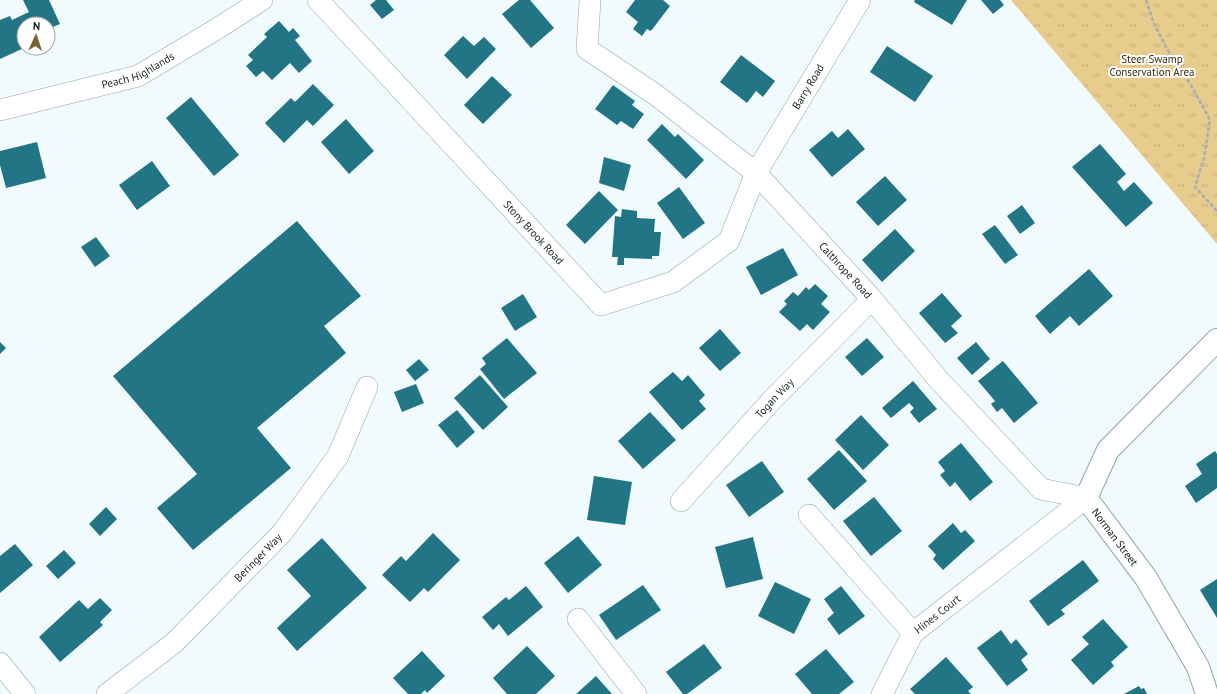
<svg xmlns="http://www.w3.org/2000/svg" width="1217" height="694" font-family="'PT Sans',sans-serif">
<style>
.park{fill:url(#park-tufts)}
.building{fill:#217584}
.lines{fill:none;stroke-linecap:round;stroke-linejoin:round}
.street-casing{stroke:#8fa6ab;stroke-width:22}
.secondary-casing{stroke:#8fa6ab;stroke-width:24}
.path{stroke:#a5aeb0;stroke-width:2.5;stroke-dasharray:4 2;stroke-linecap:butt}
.street{stroke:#fff;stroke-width:21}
.secondary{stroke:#fff;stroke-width:22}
.labels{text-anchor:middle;stroke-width:4;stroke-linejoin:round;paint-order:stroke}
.park-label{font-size:11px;fill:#372907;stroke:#fff}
.street-label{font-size:11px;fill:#182123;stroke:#fff}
</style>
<defs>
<pattern id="park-tufts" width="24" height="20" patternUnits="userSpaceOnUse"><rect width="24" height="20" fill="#e8cc8e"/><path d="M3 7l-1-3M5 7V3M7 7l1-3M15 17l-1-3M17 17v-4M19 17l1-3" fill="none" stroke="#c6af7a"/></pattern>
</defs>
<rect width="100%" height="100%" fill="#f1fbfd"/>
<path class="park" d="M1011 0H1217V244Z"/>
<g class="building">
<path d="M23 0H49L60 24 48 29V24H24V48L0 59V20L10 16 12 20 29 12Z"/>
<path d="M376 0H386L394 10 382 19 370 5Z"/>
<path d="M519 0H530L554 28 531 48 502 14Z"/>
<path d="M635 0H663L670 6 651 31 647 29 642 36 633 29 638 22 626 12Z"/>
<path d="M915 0H967L952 25 914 2Z"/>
<path d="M981 0H1000L1004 5 993 14Z"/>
<path d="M279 21 289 32 293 28 300 36 295 40 312 61 299 73 290 63 272 80 263 71 256 77 246 66 253 60 248 55 267 37 264 34Z"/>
<path d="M463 36 474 46 484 37 496 49 467 79 444 55Z"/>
<path d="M887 46 933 76 915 102 870 72Z"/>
<path d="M741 55 775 81 763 97 756 91 747 103 720 82Z"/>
<path d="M492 76 512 95 483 124 464 105Z"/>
<path d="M313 84 334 105 313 126 307 120 284 143 265 123 291 98 295 102Z"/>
<path d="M613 85 635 101 632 105 644 114 633 129 621 121 617 125 595 109Z"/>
<path d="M191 97 239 155 214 176 166 118Z"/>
<path d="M346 119 374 151 349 174 321 142Z"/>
<path d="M662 124 675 137 678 134 704 160 686 179 647 140Z"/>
<path d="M848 129 865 149 832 177 809 150 832 131 838 138Z"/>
<path d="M37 142 46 178 6 188 0 165V151Z"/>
<path d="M1100 144 1126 174 1117 182 1124 191 1134 182 1153 203 1126 227 1072 167Z"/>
<path d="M604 157 631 165 624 191 599 183Z"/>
<path d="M152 161 170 186 137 210 119 185Z"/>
<path d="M885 176 907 200 878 226 856 202Z"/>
<path d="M679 187 705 223 683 239 657 203Z"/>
<path d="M599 191 618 210 585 244 566 225Z"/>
<path d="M1022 205 1035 223 1020 234 1007 216Z"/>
<path d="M622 209 637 211V218L655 219 654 232H661L659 256H652V259L624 258V265H617L618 257H612L615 216 621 217Z"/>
<path d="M297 221 361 296 324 326 346 353 257 428 291 468 193 550 157 508 197 474 113 376Z"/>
<path d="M995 225 1018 255 1005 264 982 234Z"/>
<path d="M895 229 915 251 882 282 862 260Z"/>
<path d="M96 237 110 256 95 267 81 247Z"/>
<path d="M783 248 798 275 761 295 746 267Z"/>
<path d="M1089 269 1113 296 1079 326 1070 316 1050 334 1035 316Z"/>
<path d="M815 284 828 296 821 304 830 312 813 330 807 324 800 331 779 312 787 304 784 301 793 292 798 296 806 287 809 290Z"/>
<path d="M942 293 962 316 951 326 958 333 945 343 919 313Z"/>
<path d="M523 294 537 317 515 331 501 308Z"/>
<path d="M720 329 741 353 720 371 699 348Z"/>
<path d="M507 338 537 373 504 399 480 369 486 364 482 358Z"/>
<path d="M867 338 884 357 862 376 845 357Z"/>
<path d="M0 342 6 348 0 354Z"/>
<path d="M976 342 990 359 972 375 957 358Z"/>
<path d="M419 359 429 370 415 381 406 370Z"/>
<path d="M1003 361 1038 403 1014 423 1002 408 997 412 991 404 995 401 978 381Z"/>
<path d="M673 372 682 381 688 375 705 395 699 401 706 409 682 430 649 392Z"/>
<path d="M480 375 508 407 483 430 454 398Z"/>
<path d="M913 381 937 409 919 423 910 412 914 408 909 403 891 418 882 408Z"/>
<path d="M416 384 424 403 402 412 394 392Z"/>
<path d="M457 410 475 432 457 448 438 425Z"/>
<path d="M650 412 676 440 643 469 618 441Z"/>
<path d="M861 415 889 445 863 470 835 440Z"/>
<path d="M961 443 993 482 970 501 955 482 950 487 940 475 945 471 938 462Z"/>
<path d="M839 450 867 481 834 510 807 479Z"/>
<path d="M1215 451 1217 454V488L1196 503 1185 486 1202 474 1196 464Z"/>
<path d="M762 461 784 492 749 517 726 485Z"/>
<path d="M594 476 632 482 625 525 587 520Z"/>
<path d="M874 497 902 531 871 556 843 521Z"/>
<path d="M106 507 117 519 100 536 89 524Z"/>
<path d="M953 523 961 533 965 530 975 541 943 570 933 559 936 555 928 546Z"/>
<path d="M433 533 460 560 428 592 424 588 410 602 382 575 401 556 406 561Z"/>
<path d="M578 536 602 565 568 593 544 563Z"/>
<path d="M753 537 763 579 726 588 715 547Z"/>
<path d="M322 538 367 588 297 651 277 628 311 596 287 570Z"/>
<path d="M15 544 33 565 0 593V556Z"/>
<path d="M64 550 76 563 58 579 46 566Z"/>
<path d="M1083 560 1099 581 1061 610 1065 614 1048 626 1029 601Z"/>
<path d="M1217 579V618L1200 590Z"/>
<path d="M775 582 811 599 794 634 758 616Z"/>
<path d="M643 585 661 610 616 640 599 615Z"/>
<path d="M526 586 543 607 508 636 499 624 493 630 482 617 506 597 509 600Z"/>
<path d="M841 586 865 616 839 635 827 619 834 613 824 599Z"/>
<path d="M100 598 112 610 100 622 103 625 60 662 39 637 79 600 88 609Z"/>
<path d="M1103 619 1128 647 1111 662 1114 666 1093 685 1071 660 1089 644 1082 637Z"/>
<path d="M1001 630 1011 644 1016 639 1028 654 1021 660 1028 670 1007 686 977 648Z"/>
<path d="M704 644 722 668 687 694H683L666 672Z"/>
<path d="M527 646 555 676 536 694H507L493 678Z"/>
<path d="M826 649 854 682 839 694H812L795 674Z"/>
<path d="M422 651 445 676 427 693 425 690 421 694H408L393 678Z"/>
<path d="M946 657 973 687 968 691 971 694H915L910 689Z"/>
<path d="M596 676 612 694H576Z"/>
<path d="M1139 686 1141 689 1144 688 1147 694H1124Z"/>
</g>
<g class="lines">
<g class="street-casing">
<g id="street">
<path id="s1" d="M318 0 601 305 673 282 729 241 756 173 860 0"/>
<path id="s2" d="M590 0 587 49 656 95 756 173 872 299 938 379 1041 489 1086 498"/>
<path id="s3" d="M0 110 138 76 215 30 262 0"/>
<path id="s4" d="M681 501 773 399 872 299"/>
<path id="s5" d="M809 515 913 633 1086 498"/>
<path d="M578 619 636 694"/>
<path d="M0 663 25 694"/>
<path id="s6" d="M107 694 174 643 282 533 338 456 367 387"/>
<path d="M882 694 913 633"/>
</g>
</g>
<g class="secondary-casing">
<path id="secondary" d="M1207 694 1198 667 1146 578 1086 498 1108 450 1217 340"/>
</g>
<path class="path" d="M1146 0 1154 24 1171 56 1191 85 1210 120 1204 158 1195 187 1217 211"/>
<use href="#street" class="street"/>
<use href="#secondary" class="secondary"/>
</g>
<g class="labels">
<g class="park-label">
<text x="1152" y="63">Steer Swamp<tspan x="1152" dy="13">Conservation Area</tspan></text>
</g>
<g class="street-label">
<text dy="4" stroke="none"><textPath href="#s3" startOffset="144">Peach Highlands</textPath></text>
<text dy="4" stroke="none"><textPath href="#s1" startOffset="735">Barry Road</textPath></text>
<text dy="4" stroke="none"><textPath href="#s1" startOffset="317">Stony Brook Road</textPath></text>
<text dy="4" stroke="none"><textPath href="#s2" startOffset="391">Calthrope Road</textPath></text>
<text dy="4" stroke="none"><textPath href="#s4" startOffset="139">Togan Way</textPath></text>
<text transform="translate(1115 537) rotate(53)" y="4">Norman Street</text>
<text dy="4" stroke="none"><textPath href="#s6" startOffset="204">Beringer Way</textPath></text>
<text dy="4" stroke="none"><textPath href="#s5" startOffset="188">Hines Court</textPath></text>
</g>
</g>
<g transform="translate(36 36) rotate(3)"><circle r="19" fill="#ffffff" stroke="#a3a6a7"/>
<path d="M0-3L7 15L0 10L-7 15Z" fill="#786232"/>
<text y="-6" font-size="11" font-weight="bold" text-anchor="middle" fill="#182123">N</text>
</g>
</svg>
